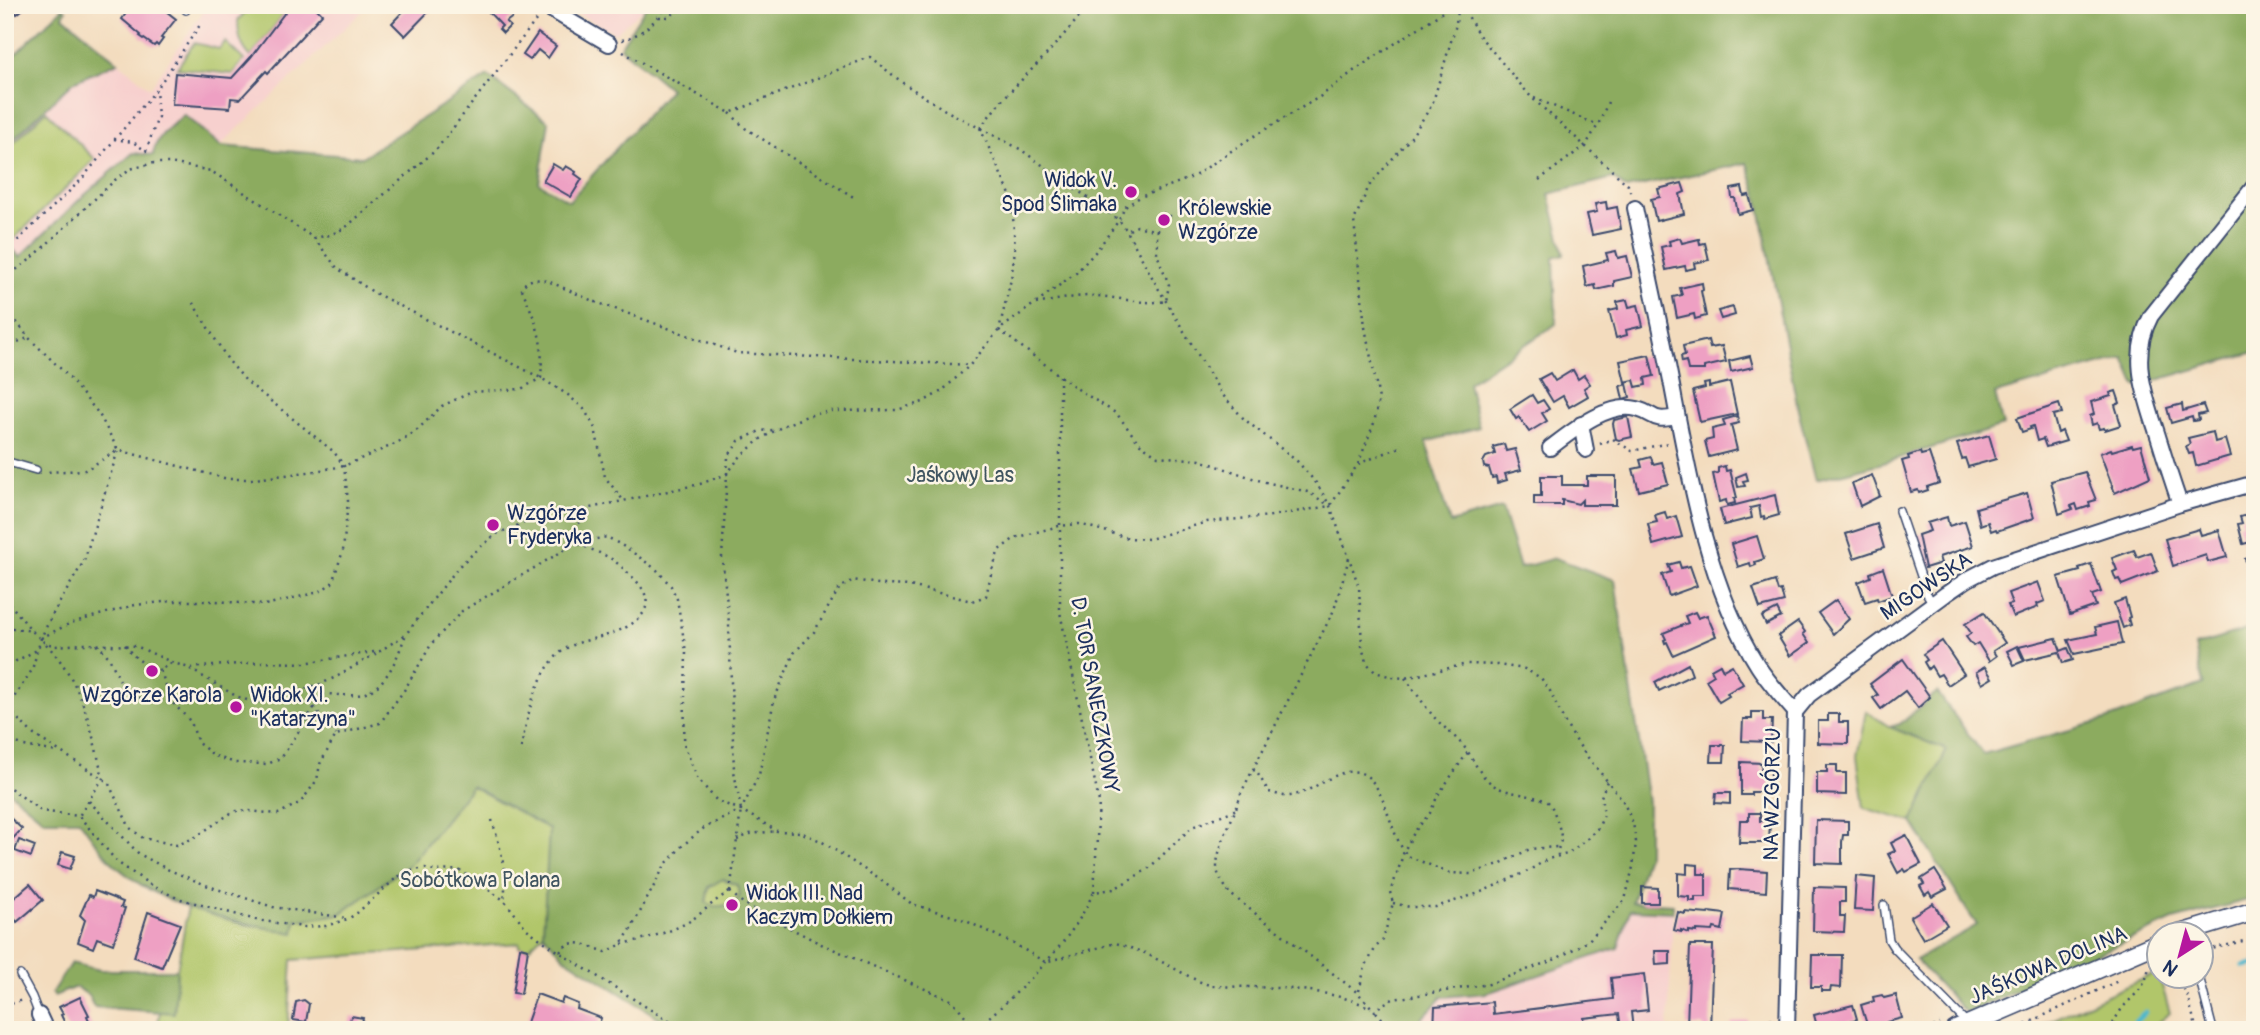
<svg xmlns="http://www.w3.org/2000/svg" width="2260" height="1035" font-family="Pangolin,sans-serif">
<style>
.built{fill:#f7d0ce}
.green{fill:#b1c66a;stroke:#667a64;stroke-width:2}
.forest{fill:#8cab5e;stroke:#546d5e;stroke-width:2;fill-rule:evenodd}
.lines{fill:none;stroke-linecap:round;stroke-linejoin:round}
.stream{stroke:#4eb7cc;stroke-width:5}
.building{fill:#eea0c3}
.service-casing{stroke:#3b496c;stroke-width:10}
.minor-casing{stroke:#3b496c;stroke-width:18}
.tertiary-casing{stroke:#3b496c;stroke-width:21}
.path{stroke:#3b496c;stroke-width:2.5;stroke-dasharray:2 5;stroke-linecap:butt}
.service{stroke:#fff;stroke-width:7}
.minor{stroke:#fff;stroke-width:14}
.tertiary{stroke:#fff;stroke-width:18}
.poi-dot{fill:#b5179e;stroke:#fcf5e5;stroke-width:2.5}
.labels{text-anchor:middle;stroke-width:5;stroke-linejoin:round;paint-order:stroke}
.poi-label{font-size:21px;fill:#1b2f5e;stroke:#fcf5e5;text-anchor:start}
.park-label{font-size:21px;fill:#405561;stroke:#fcf5e5}
.street-label{font-size:21px;fill:#1b2f5e;stroke:#fcf5e5}
</style>
<rect width="100%" height="100%" fill="#fcf5e5"/>
<filter id="ink" filterUnits="userSpaceOnUse"><feTurbulence type="fractalNoise" baseFrequency=".0143" numOctaves="2"/><feDisplacementMap in="SourceGraphic" scale="14" xChannelSelector="R" yChannelSelector="G"/><feConvolveMatrix kernelMatrix="1 2 1 2 8 2 1 2 1" color-interpolation-filters="sRGB"/></filter>
<filter id="wash" filterUnits="userSpaceOnUse"><feTurbulence type="fractalNoise" baseFrequency=".00686" numOctaves="4" result="noise"/><feDisplacementMap in="SourceGraphic" scale="28" xChannelSelector="R" yChannelSelector="G"/><feGaussianBlur stdDeviation="1.57" result="paint"/><feColorMatrix in="noise" values="0 0 0 0 0 0 0 0 0 0 0 0 0 0 0 0 0 1.4 0 .05"/><feComposite in="paint" operator="in"/></filter>
<g filter="url(#wash)">
<rect width="100%" height="100%" fill="#f3dcbe"/>
<g class="built">
<path d="M208 5H369L204 161 133 153 20 257 5 267V64L63 8 66 10 63 15 69 21 150 88Z"/>
<path d="M561 5H647L615 33Z"/>
<path d="M1630 910 1673 912 1668 1030H1411L1442 997 1487 993 1618 948Z"/>
</g>
<g class="green">
<path d="M252 5 289 7 251 57C240 46 238 34 238 20Z"/>
<path d="M225 42 244 60 232 74 177 68 194 43 219 49Z"/>
<path d="M46 111 95 159 12 241 5 235V151Z"/>
<path d="M1866 711 1890 727 1947 750 1912 822 1864 808 1857 756Z"/>
<path d="M472 786 550 829 543 934 528 949 519 947V943L292 960 288 1030H157L160 1012H174L177 970 188 906 241 924 294 932 296 919 301 920 340 914 411 863Z"/>
<path d="M722 879 737 885 740 896C734 906 723 906 713 907L706 902 709 887Z"/>
<path d="M2158 972 2170 1013 2150 1030H2030Z"/>
</g>
<g class="forest">
<path d="M647 5H2255V352L2136 386 2124 358 1995 394 2003 426 1879 464 1816 480 1798 410 1758 197 1747 163 1626 189 1613 178 1549 194 1564 254 1554 257 1556 324 1468 383 1479 427 1426 442 1450 523 1502 508 1520 568 1555 558 1615 580 1648 802V852L1632 902 1673 904V912L1630 910 1618 948 1487 993 1442 997 1411 1030H678L565 958 543 934 549 829 472 786 411 863 340 914 301 920 296 919 294 933C232 922 160 908 113 863 100 851 90 834 79 820H44L5 788V241L20 257 79 200 133 153 153 155C155 137 171 126 184 115L221 146 362 157 488 76 549 122 539 183 569 201 670 89 620 47ZM723 879 737 885 740 896C734 906 723 906 713 907L706 902 709 887Z"/>
<path d="M63 8 66 10 63 16 118 62 73 82 5 147V64Z"/>
<path d="M2255 627V898L2173 920 1966 1013 1916 960 1977 925 1968 912 1912 822 1947 750 1890 727 1900 724 1937 692 1983 754 2106 720 2203 684 2195 646Z"/>
<path d="M71 963 100 970H177L174 1013 94 1007 88 995 76 987 54 996 52 992Z"/>
</g>
<g class="lines">
<g class="stream">
<path d="M2244 966 2255 964"/>
<path d="M2127 1030 2145 1012"/>
</g>
</g>
<g id="blocks">
<g class="building">
<path d="M10 5H28L17 14Z"/>
<path d="M125 5H171L166 11 176 19 161 38 163 39 158 46 156 44 154 46 140 36 141 35 122 19 127 12Z"/>
<path d="M288 5H313L322 14 268 73 266 71 240 99 231 98 230 108 172 104 175 73 232 78 251 57 289 7Z"/>
<path d="M409 5H435L405 36 392 23Z"/>
<path d="M482 5H524L526 7 506 22 510 26 503 33 499 29 502 26Z"/>
<path d="M538 33 556 46 548 58 538 50 530 60 523 55Z"/>
<path d="M553 164 563 170 566 166 576 172 575 174 582 179 571 197 543 181Z"/>
<path d="M1682 183 1685 192 1680 194 1684 214 1656 221 1651 199 1660 197 1658 189Z"/>
<path d="M1742 187 1744 196 1749 195 1753 210 1738 214 1735 198H1732L1731 189Z"/>
<path d="M1606 202 1607 209 1617 207 1621 229 1592 235 1587 214 1597 212 1595 204Z"/>
<path d="M1680 238 1682 243 1699 239 1700 244 1705 243 1709 260 1694 263 1695 268 1686 270 1685 266 1666 270 1661 247 1670 245 1669 241Z"/>
<path d="M1616 251 1618 258 1627 256 1632 277 1614 281V286L1596 290 1595 285 1587 287 1583 266 1608 260 1606 253Z"/>
<path d="M1702 283 1703 290 1701 291 1706 316 1695 319 1694 314 1677 318 1673 297 1682 295 1680 288Z"/>
<path d="M1627 300 1629 307 1638 305 1643 326 1626 330 1627 335 1616 338 1609 311 1618 309 1617 302Z"/>
<path d="M1733 307 1735 315 1721 319 1718 311Z"/>
<path d="M1708 340 1710 348 1722 346 1726 362 1704 367V370H1688L1686 361 1682 362 1681 356 1685 355 1683 346Z"/>
<path d="M1649 355 1654 376 1645 378 1646 385 1636 387 1634 380 1625 382 1620 361Z"/>
<path d="M1750 356 1753 367 1731 372 1729 361Z"/>
<path d="M1573 370 1578 379 1584 375 1590 384 1584 388 1588 396 1569 407 1563 396 1553 402 1539 379 1550 373 1555 381Z"/>
<path d="M1730 382 1737 414 1700 422 1693 391 1705 388 1704 384 1709 383V387Z"/>
<path d="M1627 384 1630 397 1623 399 1620 386Z"/>
<path d="M2116 391 2120 403 2115 405 2121 425 2105 430 2104 428 2099 429 2097 423 2092 425 2090 416 2094 414 2091 402 2111 396 2110 393Z"/>
<path d="M1532 395 1537 403 1543 400 1549 409 1542 413 1547 421 1529 432 1519 417 1516 419 1510 409Z"/>
<path d="M2059 404 2062 413 2053 415 2058 433 2062 431 2066 441 2046 447 2043 439 2037 441 2033 426 2030 427 2031 429 2022 432 2017 418Z"/>
<path d="M2182 404 2183 411 2203 405 2206 413 2198 415 2199 420 2193 421 2192 417 2171 423 2167 408Z"/>
<path d="M1737 416 1739 423 1731 425 1737 450 1709 457 1705 441 1713 439 1712 429 1725 426 1723 420Z"/>
<path d="M1628 417 1632 437 1619 440 1616 439 1613 424 1614 420Z"/>
<path d="M2213 432 2215 442 2225 439 2230 456 2196 466 2193 453 2189 454 2186 446 2190 444 2188 438Z"/>
<path d="M1989 435 1996 459 1968 467 1965 458 1962 459 1957 444Z"/>
<path d="M1504 444 1506 451 1515 449 1521 470 1505 474 1507 480 1497 483 1496 477 1492 478 1489 468 1484 467 1483 462 1486 457 1495 454 1493 447Z"/>
<path d="M2132 445 2133 447 2141 445 2150 477 2115 493 2100 453 2111 449 2112 451Z"/>
<path d="M1920 452 1921 455 1929 453 1939 483 1927 487 1928 490 1919 493 1918 490 1911 492 1902 461 1909 459 1908 456Z"/>
<path d="M1651 457 1653 464 1662 462 1668 484 1639 491 1633 469 1642 467 1640 460Z"/>
<path d="M1725 466 1726 471 1730 470 1737 498H1734L1735 503 1727 505 1726 500 1719 502 1713 474 1718 473V468Z"/>
<path d="M2085 472 2096 500 2089 502 2090 506 2078 510 2076 504 2071 506 2073 509 2059 514 2051 481Z"/>
<path d="M1746 473 1748 480 1743 481 1745 486 1738 487 1736 477Z"/>
<path d="M1872 475 1880 496 1860 506 1852 483Z"/>
<path d="M1541 476H1562V485H1587V476H1616V505H1582V500L1578 504 1562 500V505H1534V496H1541Z"/>
<path d="M2027 493 2034 518 1997 531 1996 529 1991 531 1988 522 1980 525 1976 508Z"/>
<path d="M1775 495 1779 515 1765 519 1764 516 1761 517 1759 506 1750 508 1752 518 1724 525 1720 509Z"/>
<path d="M1665 512 1667 519 1676 516 1682 537 1653 545 1648 524 1657 522 1655 515Z"/>
<path d="M2251 514 2253 520H2255V541L2243 544 2238 524 2242 523 2240 517Z"/>
<path d="M1947 517 1949 526 1965 521 1973 546 1939 557 1941 563 1925 568 1918 535 1930 531 1927 523Z"/>
<path d="M1877 524 1884 548 1854 558 1846 534Z"/>
<path d="M2199 529 2201 535 2219 530 2227 557 2208 562 2206 555 2173 566 2165 539Z"/>
<path d="M1757 536 1764 559 1755 562 1756 565 1751 567 1750 563 1738 567 1731 544Z"/>
<path d="M2134 550 2137 557 2151 552 2158 571 2122 585 2119 579 2116 580 2113 572 2117 570 2112 558Z"/>
<path d="M2255 556V575L2252 576 2245 559Z"/>
<path d="M1679 562 1681 568 1690 566 1697 586 1669 596 1662 575 1671 572 1668 565Z"/>
<path d="M2091 564 2101 592 2092 595 2096 606 2070 615 2058 577 2080 571 2079 568Z"/>
<path d="M1883 568 1892 596 1878 601 1877 598 1865 602 1858 582 1871 577 1870 573Z"/>
<path d="M1775 581 1778 591 1781 590 1784 602 1760 608 1753 588Z"/>
<path d="M2038 582 2045 601 2037 604 2038 607 2013 617 2008 605 2012 604 2008 593Z"/>
<path d="M2125 599 2130 617 2128 618 2130 625 2123 628 2114 603Z"/>
<path d="M1836 600 1849 619 1833 634 1818 613Z"/>
<path d="M1777 609 1781 617 1766 625 1762 617Z"/>
<path d="M1695 612 1698 618 1707 615 1716 636 1673 655 1667 642 1665 643 1664 640 1666 639 1663 633 1688 623 1685 616Z"/>
<path d="M1984 612 2005 643 1993 651 1996 656 1989 661 1978 643 1973 646 1966 637 1971 633 1965 624Z"/>
<path d="M1798 622 1805 632 1803 634 1809 643 1790 656 1778 636Z"/>
<path d="M2117 622 2122 644 2074 654 2068 640 2097 634 2095 627Z"/>
<path d="M2056 638 2061 651 2068 648 2073 660 2063 663 2059 652 2025 660 2019 647Z"/>
<path d="M1942 641 1964 674 1948 685 1941 674 1937 676 1931 666 1928 669 1924 662 1927 660 1923 654Z"/>
<path d="M2017 646 2024 661 2014 665 2007 651Z"/>
<path d="M1903 659 1930 697 1918 708 1905 691 1881 709 1873 698 1878 695 1870 684Z"/>
<path d="M1688 664 1692 675 1659 691 1655 682Z"/>
<path d="M1720 664 1723 670 1732 665 1743 684 1727 693 1729 696 1719 702 1706 680 1714 675 1711 669Z"/>
<path d="M1985 667 1992 678 1982 684 1976 672Z"/>
<path d="M1752 712H1763V720H1772L1771 742 1742 741 1743 719H1752Z"/>
<path d="M1828 714H1839V722H1848V744L1818 743V721H1828Z"/>
<path d="M1712 745H1725L1724 762H1711Z"/>
<path d="M1741 762 1762 763 1761 770H1771L1770 792H1751V795H1741Z"/>
<path d="M1827 765H1837V773H1846V795L1817 794V772H1827Z"/>
<path d="M1716 793H1730V804L1715 803Z"/>
<path d="M5 813 22 829 5 847Z"/>
<path d="M1749 813H1760V821H1770L1769 843H1739L1740 820H1749Z"/>
<path d="M1816 820 1848 821V835H1843L1842 842V864L1815 863Z"/>
<path d="M1906 835 1921 864 1906 872 1904 869 1898 873 1888 854 1895 851 1891 843Z"/>
<path d="M19 840 35 846 31 857 15 851Z"/>
<path d="M62 852 75 856 70 869 58 865Z"/>
<path d="M1687 864 1698 865V874H1706V897H1695V901H1689V897L1678 896V873L1687 874Z"/>
<path d="M1739 869 1767 871 1766 892 1729 889 1730 870Z"/>
<path d="M1935 870 1947 889 1932 897 1929 892 1925 895 1920 886 1924 884 1921 879Z"/>
<path d="M1856 876 1875 878 1873 911 1854 910Z"/>
<path d="M30 884 43 900 17 922 5 906Z"/>
<path d="M1642 887 1658 888V903H1642Z"/>
<path d="M1814 887 1845 888V902H1840V916H1845L1844 932 1813 931Z"/>
<path d="M95 891 123 902 121 907 125 908 113 944 97 938 93 948 78 942 85 920 80 915 89 895 93 897Z"/>
<path d="M1933 903 1947 925 1923 939 1910 917Z"/>
<path d="M148 912 180 924 162 967 134 957Z"/>
<path d="M1678 912 1685 914V912L1708 914 1709 912 1725 914 1722 930 1714 928 1713 931 1697 930V932L1689 931V933L1681 930V932L1674 930Z"/>
<path d="M1690 945H1713L1710 1030H1704V1026H1687Z"/>
<path d="M520 947 528 949 521 994 513 993Z"/>
<path d="M1655 951H1670V964L1656 965Z"/>
<path d="M1812 955H1842L1841 988 1831 987 1830 991H1821V987H1811Z"/>
<path d="M1644 974 1648 1010 1631 1012 1633 1030H1621L1619 1014 1584 1018 1585 1030H1502V1028L1495 1030H1434L1435 1007 1492 1002 1493 1014 1613 999 1611 978Z"/>
<path d="M537 994 561 1003 563 998 578 1004 577 1009 601 1018 597 1030H549L544 1028V1030H531L525 1028Z"/>
<path d="M1882 995 1884 998 1896 995 1902 1018 1887 1022 1888 1026 1882 1028 1880 1024 1868 1028 1861 1005 1874 1001 1873 997Z"/>
<path d="M80 997 89 1015 87 1016 92 1027 95 1026 97 1030H68L61 1015 63 1014 59 1007Z"/>
<path d="M304 1000 309 1004 306 1022 293 1020 296 1002Z"/>
<path d="M1853 1005 1857 1019 1847 1022 1850 1030H1818L1814 1015Z"/>
<path d="M351 1016 363 1018 361 1029 349 1027Z"/>
<path d="M1748 1020 1750 1030H1722L1732 1027 1731 1023Z"/>
</g>
</g>
</g>
<g filter="url(#ink)">
<use href="#blocks" fill-opacity="0" stroke="#3b496c" stroke-width="2"/>
<g class="lines">
<g class="service-casing">
<g id="service">
<path d="M186 10 189 5"/>
<path d="M5 461 36 470"/>
<path d="M1899 511 1927 594 1933 604"/>
<path d="M1884 905 1889 940 1894 948 1968 1024"/>
<path d="M20 975 32 997 39 1015"/>
<path d="M2199 976 2213 1030"/>
</g>
</g>
<g class="minor-casing">
<g id="minor">
<path d="M543 5 609 44"/>
<path d="M1635 208C1647 267 1661 327 1672 386 1689 477 1708 587 1758 666 1769 683 1782 697 1795 712L1787 1030"/>
<path d="M1581 424 1586 450"/>
<path d="M1550 448C1571 432 1608 401 1637 409 1658 415 1650 422 1677 417"/>
<path d="M2180 504C2172 481 2165 459 2158 436 2145 395 2129 357 2151 316L2255 185"/>
<path d="M1795 712 1809 695 1946 594 1968 579 1993 566 2180 504 2255 483"/>
<path d="M39 1015 46 1030"/>
</g>
</g>
<g class="tertiary-casing">
<g id="tertiary">
<path d="M2180 934 2255 911"/>
<path d="M1956 1030 2158 943"/>
</g>
</g>
<g class="path">
<path d="M1462 5 1478 34 1531 97 1628 185 1631 194"/>
<path d="M659 17H669L685 5"/>
<path d="M622 40C642 35 655 22 667 5"/>
<path d="M623 52 730 113 870 57 903 83 945 110 1020 149 1119 220 1127 231 1158 288 1221 393 1244 419 1298 462 1317 484 1330 506 1349 558 1334 610 1241 793C1236 815 1212 854 1218 873 1220 880 1226 887 1229 893L1358 993 1375 1011 1381 1005 1393 999 1489 984 1556 959 1588 941 1625 900 1633 867 1636 842 1633 823 1622 799 1585 754 1566 725 1550 691 1541 678 1525 669 1497 665 1467 664 1405 678 1392 677 1375 672 1366 662 1362 646 1359 587 1349 558"/>
<path d="M1534 98 1598 125"/>
<path d="M730 113 745 128 855 198"/>
<path d="M980 128 1012 199 1015 250 1011 279 999 330"/>
<path d="M980 128 1001 101 1046 55 1090 5"/>
<path d="M114 139 133 142 146 151 158 117 156 90"/>
<path d="M1539 180 1586 145 1598 125 1608 102"/>
<path d="M1157 231V218L1159 214 1166 213 1170 216 1169 221H1165"/>
<path d="M314 238 337 268 373 292 541 378 568 395 584 409 595 428 605 477 623 500"/>
<path d="M5 240 15 243 80 181 156 90 200 25"/>
<path d="M5 278 31 259 115 180 130 169 154 163H170L211 171 314 238 330 235 345 228 436 150 537 19"/>
<path d="M5 304 9 312 29 338 64 372 99 414 118 450 85 470 46 472"/>
<path d="M1036 304C1057 300 1078 295 1098 296 1121 298 1144 305 1166 301L1169 285 1157 254V231L1137 226 1127 231"/>
<path d="M999 330 1079 390 1117 414 1139 443 1158 456 1200 460 1261 481 1308 492 1327 504"/>
<path d="M5 347 28 338"/>
<path d="M1060 376V612L1099 802 1094 892"/>
<path d="M1600 444 1613 439 1632 451 1668 443"/>
<path d="M1358 464 1400 447"/>
<path d="M585 509 575 533 576 543 462 611 432 643 405 689 380 723 336 735 320 764 317 780 301 802 278 814 240 810 231 813 194 838 177 845 143 838 130 828 108 782 34 735 14 715 11 702 32 670 41 638 51 617 84 561 118 450 228 479H255L315 471 344 466 395 444 415 432 442 406 459 398 472 392 521 389 541 378C544 338 537 325 522 289L526 282 534 279 548 281 593 301 737 353 970 365"/>
<path d="M576 543 607 537 628 549 657 570 671 586 677 599 686 652 684 744 697 778 717 801 741 810 777 831 800 832 821 841 879 879 912 904 962 919 1016 945 1045 962 1116 943 1145 953 1198 981 1212 986C1264 988 1322 985 1371 1008"/>
<path d="M5 598 32 631"/>
<path d="M5 627 32 631 44 642 55 646 83 644 136 646 171 662 189 668 262 662 304 663 380 651 406 634 461 564 496 534 549 513 585 509 623 501 700 484 727 474 739 458 759 440 785 425 807 416 831 411 897 410 923 402 942 391 970 365 999 330 1076 273 1097 250 1119 220 1125 207 1140 197 1193 177 1246 141 1321 96 1355 70 1453 5"/>
<path d="M41 638 71 623 135 605 173 601H216L265 605 319 592 332 583 343 551 348 501 344 466 334 452 246 381 228 360 191 300"/>
<path d="M46 644C83 682 91 729 103 778L79 816"/>
<path d="M96 645C116 655 114 686 135 696 146 701 161 701 173 703"/>
<path d="M125 645C135 659 144 665 160 670"/>
<path d="M171 663 160 670 173 703 191 722 198 743 215 756 235 763 268 764 282 757 323 694 321 684"/>
<path d="M190 669 236 696 255 703 321 684 338 676 377 653"/>
<path d="M5 671 16 661 37 650"/>
<path d="M1405 678C1415 691 1424 705 1434 717 1445 729 1459 739 1468 752 1477 766 1480 776 1495 786 1507 794 1545 796 1550 804 1554 810 1562 833 1561 840 1560 846 1557 848 1558 855"/>
<path d="M323 694C335 694 350 697 362 694 387 688 398 655 406 634"/>
<path d="M314 707 336 735"/>
<path d="M5 738 24 746 57 752"/>
<path d="M521 748C527 718 534 682 555 658 570 640 593 641 613 633 650 619 659 599 627 572 622 567 616 562 610 558 599 552 587 548 576 543"/>
<path d="M1253 770 1256 771 1269 792C1274 793 1280 796 1285 796 1309 798 1337 764 1361 773 1386 782 1389 836 1408 856L1449 873 1471 874 1499 864 1530 849 1557 847"/>
<path d="M5 784 41 811 79 816 117 862 152 886 177 898 256 920 304 927 326 926 348 919 357 913 394 880 405 872 425 868 434 871 459 870 504 900 527 929 539 938 568 958 683 1030"/>
<path d="M89 801 139 854 169 870 211 887 273 907 346 918"/>
<path d="M492 820C500 847 508 871 504 900"/>
<path d="M737 840 750 834 777 831"/>
<path d="M730 892 741 810 734 771 729 623 722 557 728 457 739 441 760 431 774 430"/>
<path d="M730 892 744 904 819 943 953 1001 975 1028"/>
<path d="M1393 903 1410 907H1436L1479 893 1528 871 1548 859 1567 854 1586 840 1598 828 1604 815 1601 797 1607 781"/>
<path d="M622 944C645 939 669 933 690 921 704 912 715 899 730 892"/>
<path d="M560 952C571 935 589 947 606 952L620 945 630 931 665 865 683 845 704 828 741 810 759 775 774 700 794 653 814 632 839 589 853 580 885 585 910 586 972 601 986 596 992 570 999 550 1015 538 1059 526 1079 524 1129 538 1150 539 1207 522 1271 516 1330 506 1358 464 1374 423 1379 399 1365 327 1354 221 1369 186 1411 137 1432 105 1455 28 1459 5"/>
<path d="M2200 952 2255 938"/>
<path d="M2177 976 2187 995 2197 1030"/>
<path d="M1359 991 1365 967 1376 947 1383 940 1393 903 1390 892 1397 874 1404 851 1415 831 1430 813 1438 795 1468 752"/>
<path d="M5 1006 22 1000"/>
<path d="M1376 1012 1393 1030"/>
<path d="M973 1030C1009 1002 1045 967 1072 930 1081 918 1087 905 1094 892L1114 889 1148 869 1192 827 1237 809"/>
<path d="M1763 1030 1771 1018"/>
<path d="M1927 1030 1940 1024"/>
<path d="M2013 1030 2118 981"/>
<path d="M2110 1030C2114 1021 2119 1012 2125 1005 2139 990 2145 988 2149 967"/>
</g>
<use href="#service" class="service"/>
<use href="#minor" class="minor"/>
<use href="#tertiary" class="tertiary"/>
</g>
</g>
<g class="poi-dot">
<circle cx="1131" cy="192" r="7"/>
<circle cx="1164" cy="220" r="7"/>
<circle cx="493" cy="525" r="7"/>
<circle cx="152" cy="671" r="7"/>
<circle cx="236" cy="707" r="7"/>
<circle cx="732" cy="905" r="7"/>
</g>
<g class="labels">
<g class="poi-label">
<text x="1117" y="187" text-anchor="end">Widok V.<tspan x="1117" dy="24">Spod Ślimaka</tspan></text>
<text x="1178" y="215">Królewskie<tspan x="1178" dy="24">Wzgórze</tspan></text>
<text x="507" y="520">Wzgórze<tspan x="507" dy="24">Fryderyka</tspan></text>
<text x="152" y="702" text-anchor="middle">Wzgórze Karola</text>
<text x="250" y="702">Widok XI.<tspan x="250" dy="24">"Katarzyna"</tspan></text>
<text x="746" y="900">Widok III. Nad<tspan x="746" dy="24">Kaczym Dołkiem</tspan></text>
</g>
<g class="park-label">
<text x="960" y="482">Jaśkowy Las</text>
<text x="480" y="887">Sobótkowa Polana</text>
</g>
<g class="street-label">
<text transform="translate(1926 586) rotate(-34)" y="7">MIGOWSKA</text>
<text transform="translate(1095 695) rotate(80)" y="7">D. TOR SANECZKOWY</text>
<text transform="translate(1772 794) rotate(-89)" y="7">NA WZGÓRZU</text>
<text transform="translate(2048 965) rotate(-23)" y="7">JAŚKOWA DOLINA</text>
</g>
</g>
<rect width="2260" height="1035" fill="none" stroke="#fcf5e5" stroke-width="28"/>
<g transform="translate(2180 955) rotate(216)"><circle r="33" fill="#fcf5e5" stroke="#a2a6af" stroke-width="2"/>
<path d="M0-5L12 26L0 18L-12 26Z" fill="#b5179e"/>
<text y="-10" font-size="19" font-weight="bold" text-anchor="middle" fill="#1b2f5e">N</text>
</g>
</svg>
